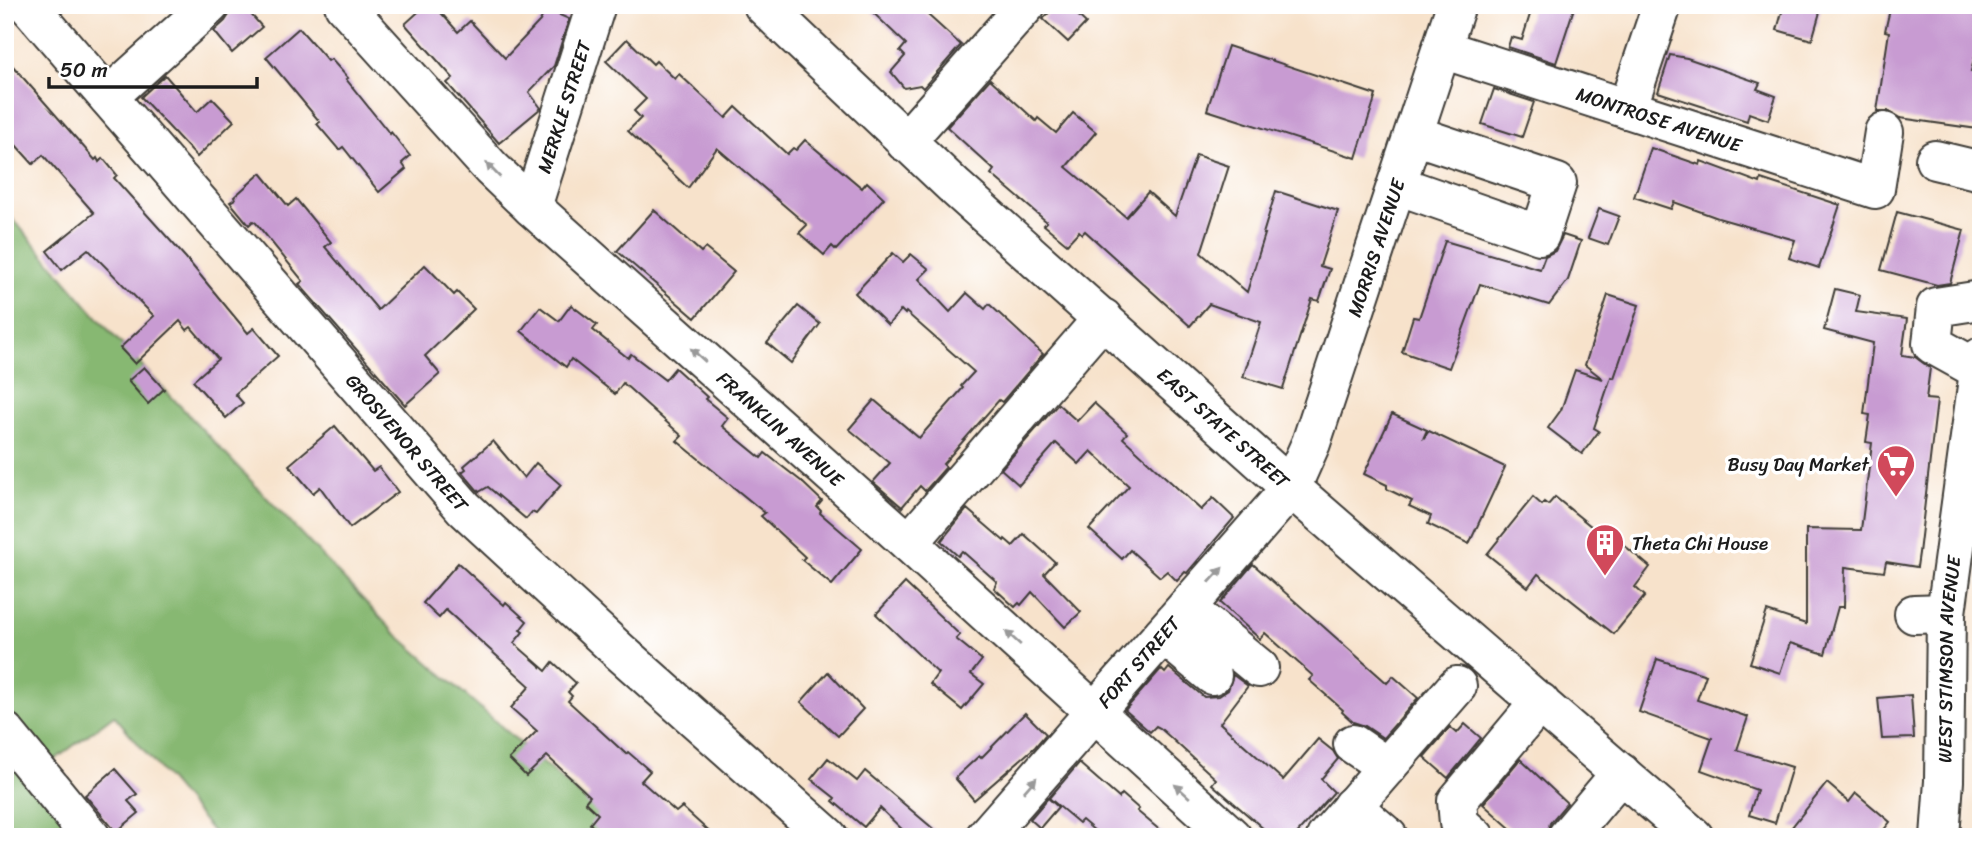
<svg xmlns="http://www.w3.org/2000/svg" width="1986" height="842" font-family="Sriracha,sans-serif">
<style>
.forest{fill:#87b872;stroke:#526a47;stroke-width:2}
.building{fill:#c89bd2}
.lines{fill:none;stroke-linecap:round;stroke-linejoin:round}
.minor-casing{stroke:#3d3a36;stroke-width:42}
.major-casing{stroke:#3d3a36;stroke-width:42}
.minor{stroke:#fff;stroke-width:38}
.major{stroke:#fff;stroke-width:38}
.oneway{fill:#999}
.labels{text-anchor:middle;stroke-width:7;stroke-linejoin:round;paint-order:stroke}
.street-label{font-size:19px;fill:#1c1c1c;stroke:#fff}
.poi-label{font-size:19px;fill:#1c1c1c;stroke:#fff;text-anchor:end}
</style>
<rect width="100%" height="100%" fill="#fff"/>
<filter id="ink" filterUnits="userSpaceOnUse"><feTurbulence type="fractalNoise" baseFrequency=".0143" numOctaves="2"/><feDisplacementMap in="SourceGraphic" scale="14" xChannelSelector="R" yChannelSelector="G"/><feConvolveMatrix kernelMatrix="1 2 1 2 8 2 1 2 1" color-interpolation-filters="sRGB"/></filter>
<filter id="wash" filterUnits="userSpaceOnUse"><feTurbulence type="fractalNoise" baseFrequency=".00686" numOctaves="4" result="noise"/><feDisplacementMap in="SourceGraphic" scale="28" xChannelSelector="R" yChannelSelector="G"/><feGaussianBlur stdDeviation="1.57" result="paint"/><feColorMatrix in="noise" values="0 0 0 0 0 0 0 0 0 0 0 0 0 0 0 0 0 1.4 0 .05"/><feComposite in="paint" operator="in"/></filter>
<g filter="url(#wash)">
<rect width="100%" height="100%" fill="#f7e2cb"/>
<path class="forest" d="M5 210 112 334 393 631 627 837H217L114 715 40 771 91 837H5V611L7 609 5 607Z"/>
<g id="blocks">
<g class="building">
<path d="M231 5H243L262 27 232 53 214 31 225 21 231 12Z"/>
<path d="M426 5H434L458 32 470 21 505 58 540 21 546 9 569 19 554 66 529 92 541 108 499 143 447 83 453 78 405 24Z"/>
<path d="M865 5H917L961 45 923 88 920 85 904 88 891 72 905 56 900 51 906 44Z"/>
<path d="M1056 5H1067L1086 23 1068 42 1043 19Z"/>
<path d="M1533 5H1575L1556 63 1508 47 1511 37 1522 40Z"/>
<path d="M1784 5H1822L1812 40 1777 30Z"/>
<path d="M1891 5H1981V34L1971 71 1981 72V110L1978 129 1900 118 1888 111H1877L1889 32 1885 31Z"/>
<path d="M299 28 328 61 331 59 348 78 346 79 390 134 391 132 410 156 402 163 406 169 379 192 343 147 339 150 317 124 320 122 266 57Z"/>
<path d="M627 39 653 64 656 61 675 79 679 74 726 118 736 107 787 154 793 148 796 150 805 140 862 188 867 182 884 198 836 250 832 246 824 255 799 233 807 225 717 148 688 188 628 131 641 118 634 111 646 99 606 61Z"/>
<path d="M1228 46 1376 95 1356 158 1207 110Z"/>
<path d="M1670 55 1687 58 1760 83 1757 89 1776 96 1768 120 1749 113 1747 121 1658 92Z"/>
<path d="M5 57 95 160 97 158 99 162 103 158 117 175 114 178 186 258 248 333 254 328 278 356 235 394 243 403 226 418 193 381 218 359 191 327 187 330 180 321 135 364 120 348 154 316 88 249 62 270 47 251 94 213 43 155 33 164 5 133Z"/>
<path d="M165 75 197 112 212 98 234 121 197 157 141 97Z"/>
<path d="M990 79 1036 121 1038 118 1056 133 1073 113 1096 132 1066 167 1126 217 1148 192 1175 216 1196 155 1229 166 1201 253 1247 292 1265 234H1263L1276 191 1338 211 1320 266 1330 269 1319 301 1312 299 1283 389 1243 377 1261 322 1209 304 1190 326 1085 231 1082 234 1079 231 1067 244 1044 225 1047 222 991 174 994 170 947 127Z"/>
<path d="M1494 89 1534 102 1522 137 1482 124Z"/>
<path d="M1651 148 1700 165 1701 161 1760 183 1761 179 1840 205 1819 268 1789 258 1795 240 1718 218 1674 202 1671 209 1634 197Z"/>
<path d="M261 173 288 206 296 199 331 242 325 247 378 310 425 265 454 295 457 292 474 309 425 356 440 374 405 405 299 284 303 281 256 223 253 221 249 225 230 202 235 199 234 197Z"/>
<path d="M1599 209 1619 216 1608 245 1588 238Z"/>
<path d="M654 210 701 252 705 248 734 272 695 318 617 251Z"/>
<path d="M1897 212 1964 230 1950 283 1937 285 1881 270Z"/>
<path d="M1563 235 1581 241 1568 280 1549 305 1480 284 1449 368 1402 352 1413 317 1419 318 1445 241 1540 269 1545 256 1555 251Z"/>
<path d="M893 253 903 262 911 254 929 269 919 279 950 312 967 293 985 309 989 304 1043 354 1002 402 999 400 943 464 946 467 925 491 920 486 902 507 873 482 890 463 849 429 874 400 919 438 963 388 961 386 974 372 906 312 905 314 901 310 888 325 855 293Z"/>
<path d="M1835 289 1860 295 1856 312 1907 319 1902 355 1915 357 1930 368 1926 399 1937 400 1919 553 1917 567 1886 562 1884 572 1845 567 1844 607H1838L1825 654 1790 643 1780 673 1750 663 1767 611 1806 624V529L1861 530 1872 443 1866 442 1870 415 1864 414 1873 343 1824 330Z"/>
<path d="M1608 295 1639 305 1614 378 1611 377 1594 428 1599 431 1582 454 1548 428 1561 410 1575 370 1603 379 1585 365Z"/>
<path d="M571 305 597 325 593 330 628 358 631 354 665 380 675 368 707 397 705 399 728 418 722 426 761 458 765 453 801 481 822 501 817 507 821 511 820 513 862 549 832 585 802 560 805 557 761 516 765 513 677 441 682 436 623 383 615 394 571 359 566 367 521 331 540 307 559 321Z"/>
<path d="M798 306 820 324 791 363 767 343Z"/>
<path d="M144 367 164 389 148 404 128 381Z"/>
<path d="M1094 403 1127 433 1123 438 1201 510 1213 498 1234 518 1187 573 1185 572 1177 581 1167 571 1160 577 1130 550 1122 559 1089 529 1129 486 1091 451 1079 464 1056 443 1019 485 1001 469 1058 404 1077 421Z"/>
<path d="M1392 414 1427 430 1423 439 1429 431 1505 467 1469 544 1428 524 1431 516 1409 506 1412 501 1387 489V485L1364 474Z"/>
<path d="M335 426 373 471 379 467 398 492 350 528 320 487 313 493 289 465Z"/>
<path d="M493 441 524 478 536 463 561 485 536 514 532 512 526 519 488 487 479 492 462 472 466 469 464 466Z"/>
<path d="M1533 497 1542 505 1544 502 1548 505 1555 497 1602 535 1606 530 1650 567 1635 587 1645 596 1614 634 1538 574 1528 587 1487 554Z"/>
<path d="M967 509 1004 541 1005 539 1013 546 1024 534 1055 562 1044 574 1081 612 1065 627 1032 592 1021 605 1019 603 1015 607 994 588 997 582 962 551 958 556 941 541Z"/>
<path d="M458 563 504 605 506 602 527 621 520 630 523 632 514 643 546 671 553 662 576 683 568 692 572 696 568 701 626 754 628 752 650 771 641 781 676 812 682 807 715 837H604L590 824 598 814 585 802 590 796 547 756 526 776 509 759 537 731 511 708 530 686 446 610 439 618 423 603Z"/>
<path d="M1253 564 1387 683 1393 676 1418 698 1383 738 1365 726 1353 722 1342 712 1343 710 1309 680 1313 676 1265 633 1260 639 1220 603Z"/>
<path d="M905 583 960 635 956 639 982 660 971 674 984 684 962 710 930 684 938 673 876 614Z"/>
<path d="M1657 659 1706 675 1697 700 1748 717 1737 750 1792 767 1775 823 1749 815 1757 790 1701 770 1712 738 1639 712Z"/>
<path d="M1169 668 1204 697 1219 696 1228 690 1233 675 1248 686 1220 723 1283 780 1318 739 1333 751 1338 759 1321 779 1334 792 1294 837H1273L1212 784 1216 779 1160 728 1156 726 1150 732 1125 710 1161 669 1165 673Z"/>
<path d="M828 672 863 709 838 736 801 702Z"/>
<path d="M1911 695 1914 738 1882 739 1878 698Z"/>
<path d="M1025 713 1046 734 1035 747 974 800 955 778 979 756 981 758Z"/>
<path d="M1465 724 1481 738 1448 778 1424 757 1450 727 1457 733Z"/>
<path d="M828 758 857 781 865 771 943 837H910L880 808 864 827 833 801 835 798 811 779Z"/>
<path d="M1520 759 1567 803 1550 823 1546 837H1520L1483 804Z"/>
<path d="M1079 763 1119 798 1122 794 1139 809 1137 811 1168 837H1102L1082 820 1079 823 1049 798Z"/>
<path d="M115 769 137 794 128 801 139 813 116 832 85 795Z"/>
<path d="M1827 783 1849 802 1856 793 1890 822 1878 837H1798L1804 830 1792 827Z"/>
<path d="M1048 798 1058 807 1040 828 1030 819Z"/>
</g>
</g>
</g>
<g filter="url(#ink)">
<use href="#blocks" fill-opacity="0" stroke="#3d3a36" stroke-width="2"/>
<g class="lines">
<g class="minor-casing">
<g id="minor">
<path id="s1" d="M28 5 464 508 619 651 828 837"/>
<path id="s2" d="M344 5 491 168 532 207 909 543 1232 837"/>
<path id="s3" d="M1442 49 1875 189 1884 132"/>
<path d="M108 97 210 5"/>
<path d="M1627 109 1662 5"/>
<path d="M905 142 1026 5"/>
<path d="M1935 160 1981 171"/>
<path d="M1397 185 1540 235 1557 183 1414 135"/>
<path id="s4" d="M532 207 596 5"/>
<path d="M1979 370 1932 344 1936 307 1981 300"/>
<path d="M909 543 1103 318"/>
<path d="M1186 608 1259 668"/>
<path d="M1914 614 1946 613"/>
<path d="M1163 634 1212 675"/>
<path d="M5 732 91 837"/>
<path d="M1353 744 1387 767"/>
<path d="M1352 806 1388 837"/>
<path id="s5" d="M985 837 1291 488 1311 443 1456 5"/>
<path d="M1326 837 1457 686"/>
<path d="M1475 837 1459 823 1457 801 1540 702"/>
<path d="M1567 837 1621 773"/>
</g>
</g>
<g class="major-casing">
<g id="major">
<path id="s6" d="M763 5 956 188 1291 488 1694 837"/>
<path id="s7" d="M1940 837 1944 781 1946 613 1981 357"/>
</g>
</g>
<use href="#minor" class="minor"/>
<use href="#major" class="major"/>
</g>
<defs><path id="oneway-solid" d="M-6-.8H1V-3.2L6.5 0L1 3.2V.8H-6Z" transform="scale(1.75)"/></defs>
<g class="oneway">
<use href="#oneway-solid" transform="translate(493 170) rotate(-134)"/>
<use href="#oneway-solid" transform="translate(698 355) rotate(-138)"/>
<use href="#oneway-solid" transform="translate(1216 575) rotate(-48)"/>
<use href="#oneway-solid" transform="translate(1013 638) rotate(-138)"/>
<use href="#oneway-solid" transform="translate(1030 785) rotate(-49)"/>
<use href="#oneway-solid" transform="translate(1182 791) rotate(-138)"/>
</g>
</g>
<defs>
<g id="supermarket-pin" transform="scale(2.0125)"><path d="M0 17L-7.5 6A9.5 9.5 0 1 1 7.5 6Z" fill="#d1495b" stroke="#fff"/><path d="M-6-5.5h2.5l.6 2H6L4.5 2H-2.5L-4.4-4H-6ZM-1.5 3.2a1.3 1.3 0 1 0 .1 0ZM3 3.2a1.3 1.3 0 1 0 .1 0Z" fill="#fff"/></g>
<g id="building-pin" transform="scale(2.0125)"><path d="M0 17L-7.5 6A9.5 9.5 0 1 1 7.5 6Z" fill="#d1495b" stroke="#fff"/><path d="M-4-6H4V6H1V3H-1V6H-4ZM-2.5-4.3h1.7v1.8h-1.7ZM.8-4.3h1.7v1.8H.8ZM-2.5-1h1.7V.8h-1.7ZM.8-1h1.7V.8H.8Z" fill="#fff"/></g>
</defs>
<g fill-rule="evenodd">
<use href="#supermarket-pin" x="1896" y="464"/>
<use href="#building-pin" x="1605" y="543"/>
</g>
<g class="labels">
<g class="street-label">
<text dy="7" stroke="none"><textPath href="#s4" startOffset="105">MERKLE STREET</textPath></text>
<text dy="7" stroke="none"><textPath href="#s3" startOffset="228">MONTROSE AVENUE</textPath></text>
<text dy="7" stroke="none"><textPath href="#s5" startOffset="719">MORRIS AVENUE</textPath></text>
<text dy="7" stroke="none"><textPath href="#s6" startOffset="625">EAST STATE STREET</textPath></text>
<text dy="7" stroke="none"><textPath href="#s2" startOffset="609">FRANKLIN AVENUE</textPath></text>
<text dy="7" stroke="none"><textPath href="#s1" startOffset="579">GROSVENOR STREET</textPath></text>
<text dy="7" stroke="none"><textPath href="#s7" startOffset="178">WEST STIMSON AVENUE</textPath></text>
<text dy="7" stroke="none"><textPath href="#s5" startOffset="233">FORT STREET</textPath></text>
</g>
<g class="poi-label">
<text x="1869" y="471">Busy Day Market</text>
<text x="1632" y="550" text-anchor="start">Theta Chi House</text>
</g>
</g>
<rect width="1986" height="842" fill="none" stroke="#fff" stroke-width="28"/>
<path d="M49 77v10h208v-10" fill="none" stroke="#1c1c1c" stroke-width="3.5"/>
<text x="60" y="77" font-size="21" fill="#1c1c1c" stroke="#ffffff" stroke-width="5" paint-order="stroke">50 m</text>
</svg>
